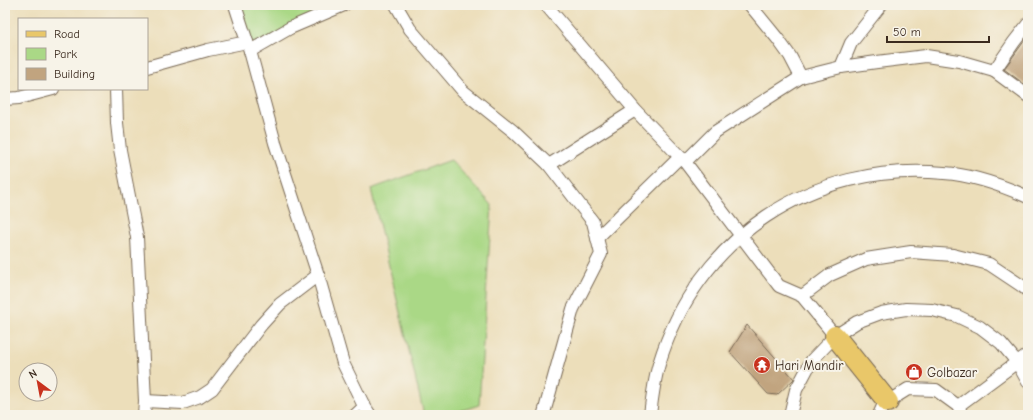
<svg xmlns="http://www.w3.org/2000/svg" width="1033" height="420" font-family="'Comic Neue',sans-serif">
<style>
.green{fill:#aad886;stroke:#728152}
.building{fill:#c1a47f}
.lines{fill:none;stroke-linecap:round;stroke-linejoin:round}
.service-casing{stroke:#796955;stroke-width:8}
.minor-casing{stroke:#796955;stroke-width:14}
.primary-casing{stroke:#796955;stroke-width:22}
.service{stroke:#fff;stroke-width:6}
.minor{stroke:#fff;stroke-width:12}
.primary{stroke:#e9c769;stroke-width:20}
.labels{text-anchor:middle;stroke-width:4;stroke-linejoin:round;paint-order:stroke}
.poi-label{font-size:13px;fill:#3b2a1e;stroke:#f7f3e8;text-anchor:start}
</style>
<rect width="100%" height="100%" fill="#f7f3e8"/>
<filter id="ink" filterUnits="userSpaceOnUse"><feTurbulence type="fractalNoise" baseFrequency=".025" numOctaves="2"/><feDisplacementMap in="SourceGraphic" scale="8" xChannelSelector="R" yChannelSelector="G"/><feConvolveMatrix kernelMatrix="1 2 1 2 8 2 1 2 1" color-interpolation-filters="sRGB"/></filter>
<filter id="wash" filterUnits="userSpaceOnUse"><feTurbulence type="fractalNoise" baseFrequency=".012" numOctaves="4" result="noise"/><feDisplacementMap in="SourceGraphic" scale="16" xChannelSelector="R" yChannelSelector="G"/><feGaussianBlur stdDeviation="0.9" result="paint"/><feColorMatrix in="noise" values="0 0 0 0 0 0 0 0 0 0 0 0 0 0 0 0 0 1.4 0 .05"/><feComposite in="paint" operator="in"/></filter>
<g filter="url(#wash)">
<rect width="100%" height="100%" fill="#ecdeba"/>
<g class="green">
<path d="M236 5H345L250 51Z"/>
<path d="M451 160 492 205 479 405 447 415H424L371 189Z"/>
</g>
<g id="blocks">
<g class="building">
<path d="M1028 36V87L1004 69Z"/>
<path d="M747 325 794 379 777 395 768 394 730 352Z"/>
</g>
</g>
</g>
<g filter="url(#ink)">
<use href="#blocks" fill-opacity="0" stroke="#796955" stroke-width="1"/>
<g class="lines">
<g class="service-casing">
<path id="service" d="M351 415 363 404"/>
</g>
<g class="minor-casing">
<g id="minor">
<path d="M235 5 250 51 275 143 318 275 343 363 363 404 370 415"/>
<path d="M396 5 410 29 463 91 513 131 549 165"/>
<path d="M546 5 635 110 685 162 779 286 802 296 835 336"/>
<path d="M250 51 290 28 344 5"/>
<path d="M147 67 208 50 247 42"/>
<path d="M841 67 877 62 926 56 959 61 994 71 1014 42 1028 24"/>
<path d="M994 71 1028 96"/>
<path d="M801 77 841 67 851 43 881 5"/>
<path d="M116 89 117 123 120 150 137 237 145 401 144 415"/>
<path d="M5 99 19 98 53 89"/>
<path d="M685 162 715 132 801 77 790 56 777 38 750 5"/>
<path d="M597 238 680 157"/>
<path d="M802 296 830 275 866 259 911 252 953 255 989 264 1022 286 1028 291"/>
<path d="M145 401 183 403 200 397 212 389 261 325 280 304 318 275"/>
<path d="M958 406 1028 354"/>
<path d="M545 415 544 413 573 309 601 254 593 222 549 165 635 110"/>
<path d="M650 415C652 398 654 381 659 364 697 237 812 161 944 173 973 175 1001 185 1028 197"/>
<path d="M790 415 796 390 812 360 835 336 857 322 881 313 906 309 932 310 957 316 980 327 1001 343 1017 362 1028 382"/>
<path d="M879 415 884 404 908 389 936 390 958 406 962 415"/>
</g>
</g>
<g class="primary-casing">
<path id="primary" d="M835 336 888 402"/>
</g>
<use href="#service" class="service"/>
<use href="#minor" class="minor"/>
<use href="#primary" class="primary"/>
</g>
</g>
<defs>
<g id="temple-disc" transform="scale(0.9)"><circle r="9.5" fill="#c8321e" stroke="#f7f3e8"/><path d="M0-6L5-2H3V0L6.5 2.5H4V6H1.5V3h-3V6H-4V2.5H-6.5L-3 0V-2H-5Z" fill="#fff"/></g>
<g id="shop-disc" transform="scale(0.9)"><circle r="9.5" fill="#c8321e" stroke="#f7f3e8"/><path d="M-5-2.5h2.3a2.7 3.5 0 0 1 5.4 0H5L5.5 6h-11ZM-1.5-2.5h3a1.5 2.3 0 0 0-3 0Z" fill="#fff"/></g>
</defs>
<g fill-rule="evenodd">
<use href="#temple-disc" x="762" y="365"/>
<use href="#shop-disc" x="914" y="372"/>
</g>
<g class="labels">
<g class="poi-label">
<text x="775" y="370">Hari Mandir</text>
<text x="927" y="377">Golbazar</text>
</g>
</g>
<rect width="1033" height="420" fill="none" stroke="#f7f3e8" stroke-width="20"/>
<rect x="18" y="18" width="130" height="72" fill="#f7f3e8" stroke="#aca397"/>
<rect x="26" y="31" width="20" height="6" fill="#e9c769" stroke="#aca397"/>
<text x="54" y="38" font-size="12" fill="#3b2a1e">Road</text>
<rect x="26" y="48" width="20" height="12" fill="#aad886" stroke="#aca397"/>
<text x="54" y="58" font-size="12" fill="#3b2a1e">Park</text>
<rect x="26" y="68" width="20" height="12" fill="#c1a47f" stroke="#aca397"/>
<text x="54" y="78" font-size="12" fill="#3b2a1e">Building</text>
<g transform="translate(38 382) rotate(328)"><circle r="19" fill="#f7f3e8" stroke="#aca397"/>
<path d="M0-3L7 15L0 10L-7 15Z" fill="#c8321e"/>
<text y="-6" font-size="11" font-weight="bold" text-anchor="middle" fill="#3b2a1e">N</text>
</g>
<path d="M887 36v6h102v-6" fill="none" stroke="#3b2a1e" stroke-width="2"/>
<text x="893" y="36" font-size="12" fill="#3b2a1e" stroke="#f7f3e8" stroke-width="3" paint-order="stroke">50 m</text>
</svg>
